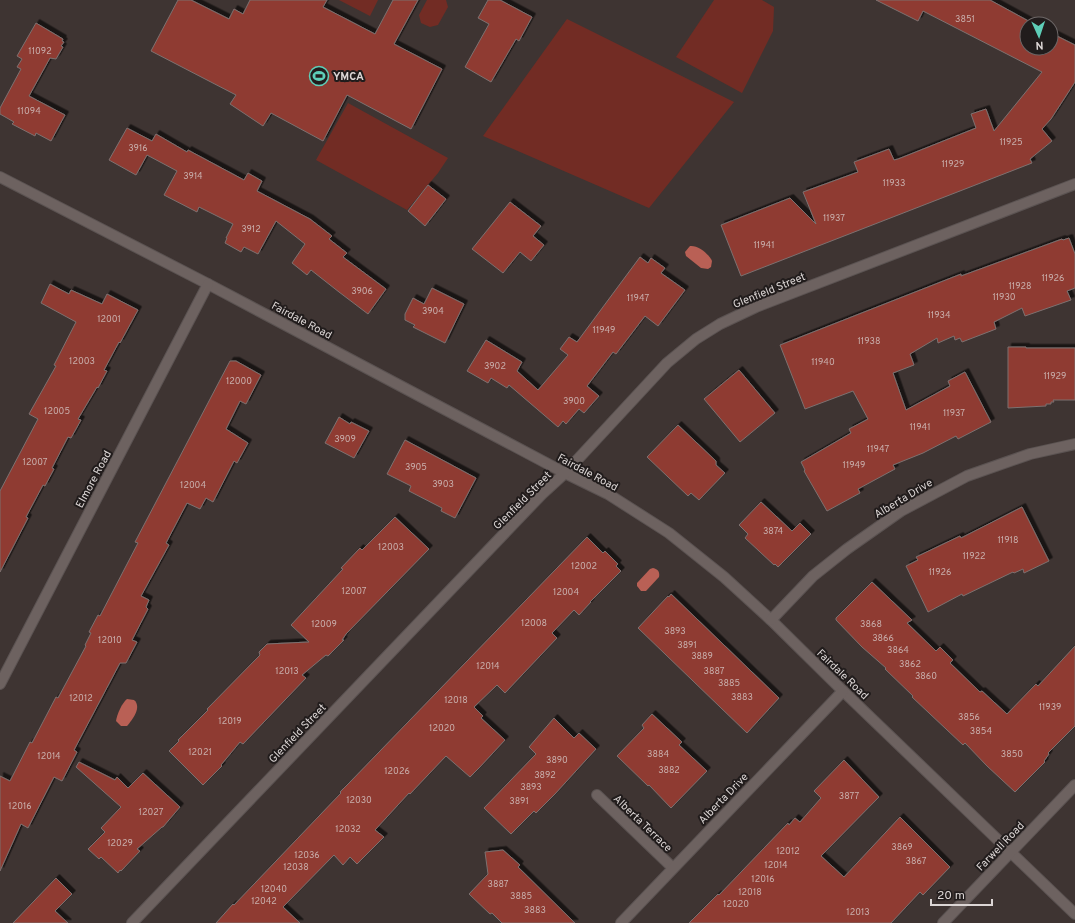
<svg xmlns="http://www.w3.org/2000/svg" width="1075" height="923" font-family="Overpass,sans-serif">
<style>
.green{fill:#722c24}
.water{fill:#b96055}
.building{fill:#8f3b31;stroke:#7d7170;filter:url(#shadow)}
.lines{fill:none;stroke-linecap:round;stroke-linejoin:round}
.minor-casing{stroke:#5b5352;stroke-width:12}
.minor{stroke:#6d6260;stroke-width:10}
.labels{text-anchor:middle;stroke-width:4;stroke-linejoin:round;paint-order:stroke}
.number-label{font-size:9px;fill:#c9afac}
.poi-label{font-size:11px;font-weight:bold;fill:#dcd6d5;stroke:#211c1c;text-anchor:start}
.street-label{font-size:11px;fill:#dcd6d5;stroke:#211c1c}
</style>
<defs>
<filter id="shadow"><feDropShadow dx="3.5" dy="-3.5" stdDeviation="0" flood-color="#0009"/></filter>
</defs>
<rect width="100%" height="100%" fill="#3e3432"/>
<g class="green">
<path d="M339 0H378L370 16Z"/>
<path d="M427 0H446L448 7 438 25 430 27 421 23 419 15Z"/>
<path d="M714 0H762L774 7 773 31 742 93 676 57Z"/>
<path d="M567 19 734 102 649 208 483 136Z"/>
<path d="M348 103 448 158 438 173 407 210 316 160Z"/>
</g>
<g class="water">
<path d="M690 246C698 245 709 254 712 261L711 267 708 269 701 268 686 256 685 252Z"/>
<path d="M653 568C658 569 660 572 659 577L646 591H641L637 586V583L650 569Z"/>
<path d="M127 699 134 700C142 707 133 719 127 726H121L116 721C117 714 122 703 127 699Z"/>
</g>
<g class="building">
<path d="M178 0H191L229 19 234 9 243 14 250 0H327L323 7 375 34 393 0H418L394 44 442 69 411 129 347 95 323 141 271 113 263 126 230 104 236 95 151 51Z"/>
<path d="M488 0H500L532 17 519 41 516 39 491 82 465 67 489 24 478 18Z"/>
<path d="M876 0H990L1034 24H1027V48H1051V33L1075 45V82L1051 119 1042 129 1052 141 1030 159 1032 163 741 276 721 225 790 198 816 224 803 192 858 172 854 162 889 149 894 160 898 159 976 128 971 114 986 109 994 131 1042 72 923 11 918 21Z"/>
<path d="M36 23 63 39 62 41 64 42 61 46 63 47 56 59 50 58 29 96 65 115 51 141 36 133 35 136 12 124 14 122 0 114V108L21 69 17 67 22 59 17 56Z"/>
<path d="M127 128 152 141 156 134 187 152 188 150 244 180 248 173 262 181 257 191 310 219 332 236 329 239 347 253 343 257 386 289 368 314 339 292 311 270 307 275 292 263 305 244 276 221 258 254 244 247 241 252 225 243 227 238H226L233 224 199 207 197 212 164 195 177 171 147 155 136 175 109 160Z"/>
<path d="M428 185 446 199 425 226 408 211Z"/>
<path d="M510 202 541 226 533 236 544 245 531 261 520 252 503 273 472 249Z"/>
<path d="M1069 238 1075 254V288L1067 291 1071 300 1025 316 1022 308 994 322 996 329 962 342 960 338 955 340 954 336 938 343 937 338 910 354 914 365 893 373 906 410 950 386 948 381 965 372 991 422 958 439 956 436 923 453 893 465 895 469 858 489 860 493 827 511 804 471 805 470 801 462 851 433 849 429 868 419 853 391 805 409 780 345 961 274V276L1062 239 1063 240Z"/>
<path d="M640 257 648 263 651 258 665 268 661 273 685 290 658 326 645 316 616 354 613 352 587 386 599 396 584 413 579 409 566 424 563 421 558 427 509 385 507 388 491 378 488 383 467 371 486 340 522 362 517 371 538 390 568 355 560 349 569 337 577 342Z"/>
<path d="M50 284 69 294 71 290 102 304 107 294 138 310 120 343 119 342 104 370 107 371 98 388 97 387 78 419 81 420 71 438 68 437 52 468 54 469 45 486 43 485 26 517 28 518 0 572V491L38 419 29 414 56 366 54 365 76 322 41 303Z"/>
<path d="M432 288 464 304 445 343 413 327 415 325 405 320V314L413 298 424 304Z"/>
<path d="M1008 347H1026V348H1075V400H1053L1054 402H1051V404H1046V406L1008 408Z"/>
<path d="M230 361H236L261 375 246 404 240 401 226 429 248 443 237 463 234 461 213 502 206 498 200 509 187 503 166 543 169 545 141 596 149 600 146 607 148 609 132 640 137 642 126 663H120L74 750 77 752 62 781 54 777 28 828 21 824 0 871V776L10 781 30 742 32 743 56 697 58 698 86 646 85 645 91 633 89 632 98 615 100 616 138 543 135 542Z"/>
<path d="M739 370 775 413 740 442 704 399Z"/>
<path d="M339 417 350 424 351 422 369 431 354 458 325 443Z"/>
<path d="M678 425 716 461V465L725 473 699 500 691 493 688 496 647 457Z"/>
<path d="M405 440 476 478 455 518 441 511 442 508 409 491 411 486 387 474Z"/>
<path d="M761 502 792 531 800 523 811 534 778 567 775 564 774 565 745 538 748 534 739 525Z"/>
<path d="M1022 507 1049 561 1024 573 1023 569 1014 573 1013 572 963 596 962 594 928 612 906 566 918 560 916 557 960 536 961 538Z"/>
<path d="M395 517 429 549 346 634 342 640H344L328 656 326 655 302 675 306 678 243 744 240 742 221 765 222 766 203 785 169 751 179 741 178 740 208 710 207 709 260 655 259 652 267 644 309 642 291 625 343 569 341 568 360 548 362 550Z"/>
<path d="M587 537 603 553 605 551 618 564 616 566 621 571 590 602H591L579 615 574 610 552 633 557 638 505 693 497 685 474 707 483 716 481 718 505 740 479 768 470 777 446 756 410 794 409 793 375 830 384 837 357 864 350 857 343 865 334 855 283 907 300 923H216L233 904 234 905 341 793 340 792 350 782Z"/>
<path d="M872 582 912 620 907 623 936 651 940 647 953 660 950 663 980 692 982 691 1007 714 1036 684 1038 686 1075 646V726L1048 753 1049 754 1044 761 1045 762 1015 792 987 766 965 743 963 745 912 697 913 696 885 669 886 668 862 647 836 620V618Z"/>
<path d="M671 594 779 698 747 733 638 628 668 596 669 597Z"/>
<path d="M652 714 682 742 679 745 707 771 671 808 649 785 648 786 617 756 644 728 642 725Z"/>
<path d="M554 718 574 738 579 733 596 749 555 794 536 813 534 811 511 834 484 808 536 754 529 747Z"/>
<path d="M844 760 879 797 821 856 844 877 900 817 950 867 923 895 920 892 891 923H689L718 894 719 895 788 823 789 825 795 818 800 822 821 798 814 791Z"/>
<path d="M79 762 115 780 117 777 128 788 143 773 180 807 163 827H162L137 849 140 851 121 871 120 870 118 873 101 857 99 859 88 849 105 832 101 828 121 807 76 767Z"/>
<path d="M503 850 520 865 518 867 575 923H502L492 913 490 914 469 894 488 874 485 852Z"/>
<path d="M56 878 72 894 55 911 68 923H13Z"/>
</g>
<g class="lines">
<g class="minor-casing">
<g id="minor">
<path d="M0 177 208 284 565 473 608 494 669 533 724 577 771 620 843 691 1075 914"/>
<path d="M771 620 813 576 847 549 901 511 967 476 1030 454 1075 444"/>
<path d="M0 684 208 284"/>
<path d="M597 795 673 868"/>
<path d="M132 923 542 494 565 473 667 363 696 339 720 324 756 307 1075 184"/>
<path d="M621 923 843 691"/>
<path d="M943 923 1075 785"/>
</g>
</g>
<use href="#minor" class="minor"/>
</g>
<defs>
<g id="stadium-ring" transform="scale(1)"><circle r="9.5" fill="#211c1c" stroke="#5eceb8" stroke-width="1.5"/><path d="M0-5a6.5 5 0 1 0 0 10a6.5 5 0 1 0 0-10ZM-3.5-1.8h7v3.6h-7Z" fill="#5eceb8"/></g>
</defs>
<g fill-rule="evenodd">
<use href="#stadium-ring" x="319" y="76"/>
</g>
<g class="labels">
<g class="number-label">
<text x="965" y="22">3851</text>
<text x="40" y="54">11092</text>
<text x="29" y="114">11094</text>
<text x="1011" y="145">11925</text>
<text x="138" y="151">3916</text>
<text x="953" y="167">11929</text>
<text x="193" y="179">3914</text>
<text x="894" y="186">11933</text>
<text x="834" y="221">11937</text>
<text x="251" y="232">3912</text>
<text x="764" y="248">11941</text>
<text x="1053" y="281">11926</text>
<text x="1020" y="289">11928</text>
<text x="362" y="294">3906</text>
<text x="1004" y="300">11930</text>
<text x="638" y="301">11947</text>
<text x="433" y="314">3904</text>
<text x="939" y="318">11934</text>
<text x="109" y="322">12001</text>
<text x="604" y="333">11949</text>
<text x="869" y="344">11938</text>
<text x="82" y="364">12003</text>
<text x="823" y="365">11940</text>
<text x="495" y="369">3902</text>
<text x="1055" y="379">11929</text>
<text x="239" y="384">12000</text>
<text x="574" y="404">3900</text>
<text x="57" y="414">12005</text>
<text x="954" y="416">11937</text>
<text x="920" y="430">11941</text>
<text x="345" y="442">3909</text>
<text x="878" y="452">11947</text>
<text x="35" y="465">12007</text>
<text x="854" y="468">11949</text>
<text x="416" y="470">3905</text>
<text x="443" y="487">3903</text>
<text x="193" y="488">12004</text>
<text x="773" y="534">3874</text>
<text x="1008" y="543">11918</text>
<text x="391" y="550">12003</text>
<text x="974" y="559">11922</text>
<text x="584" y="569">12002</text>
<text x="940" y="575">11926</text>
<text x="354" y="594">12007</text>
<text x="566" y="595">12004</text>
<text x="534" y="626">12008</text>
<text x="324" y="627">12009</text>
<text x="871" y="627">3868</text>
<text x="675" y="634">3893</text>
<text x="883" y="641">3866</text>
<text x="110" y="643">12010</text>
<text x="687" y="648">3891</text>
<text x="898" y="653">3864</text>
<text x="702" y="659">3889</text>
<text x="910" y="667">3862</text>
<text x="488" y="669">12014</text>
<text x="287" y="674">12013</text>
<text x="714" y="674">3887</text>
<text x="926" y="679">3860</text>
<text x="729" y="686">3885</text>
<text x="742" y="700">3883</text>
<text x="81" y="701">12012</text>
<text x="456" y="703">12018</text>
<text x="1050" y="710">11939</text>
<text x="969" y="720">3856</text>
<text x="230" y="724">12019</text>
<text x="442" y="731">12020</text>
<text x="981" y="734">3854</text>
<text x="200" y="755">12021</text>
<text x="658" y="757">3884</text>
<text x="1012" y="757">3850</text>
<text x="49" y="759">12014</text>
<text x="557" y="763">3890</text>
<text x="669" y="773">3882</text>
<text x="397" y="774">12026</text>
<text x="545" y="778">3892</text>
<text x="531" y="790">3893</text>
<text x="849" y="799">3877</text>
<text x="359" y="803">12030</text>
<text x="519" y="804">3891</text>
<text x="20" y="809">12016</text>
<text x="151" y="815">12027</text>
<text x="348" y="832">12032</text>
<text x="120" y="846">12029</text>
<text x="902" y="850">3869</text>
<text x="788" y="854">12012</text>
<text x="307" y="858">12036</text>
<text x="916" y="864">3867</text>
<text x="776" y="868">12014</text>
<text x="296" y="870">12038</text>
<text x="763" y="882">12016</text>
<text x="498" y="887">3887</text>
<text x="274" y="892">12040</text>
<text x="750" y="895">12018</text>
<text x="521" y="899">3885</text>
<text x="264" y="904">12042</text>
<text x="736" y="907">12020</text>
<text x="535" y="913">3883</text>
<text x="858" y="915">12013</text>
</g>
<g class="poi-label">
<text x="333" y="80">YMCA</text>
</g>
<g class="street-label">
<text transform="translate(769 290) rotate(-22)" y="4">Glenfield Street</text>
<text transform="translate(302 320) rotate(28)" y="4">Fairdale Road</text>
<text transform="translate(588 472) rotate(28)" y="4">Fairdale Road</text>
<text transform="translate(93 479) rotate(-62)" y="4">Elmore Road</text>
<text transform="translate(903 498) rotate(-31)" y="4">Alberta Drive</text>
<text transform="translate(522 500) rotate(-45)" y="4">Glenfield Street</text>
<text transform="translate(843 674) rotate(44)" y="4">Fairdale Road</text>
<text transform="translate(297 733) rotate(-46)" y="4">Glenfield Street</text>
<text transform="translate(723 798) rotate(-46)" y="4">Alberta Drive</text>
<text transform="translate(643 823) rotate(44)" y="4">Alberta Terrace</text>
<text transform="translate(1000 846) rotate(-46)" y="4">Farwell Road</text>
</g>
</g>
<g transform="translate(1039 36) rotate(177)"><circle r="19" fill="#211c1c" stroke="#6c6666"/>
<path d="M0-3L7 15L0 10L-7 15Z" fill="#5eceb8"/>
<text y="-6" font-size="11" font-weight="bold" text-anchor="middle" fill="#dcd6d5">N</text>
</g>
<path d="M931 899v6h61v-6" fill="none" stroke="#dcd6d5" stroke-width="2"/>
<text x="937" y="899" font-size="12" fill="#dcd6d5" stroke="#211c1c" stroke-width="3" paint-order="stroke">20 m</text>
</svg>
